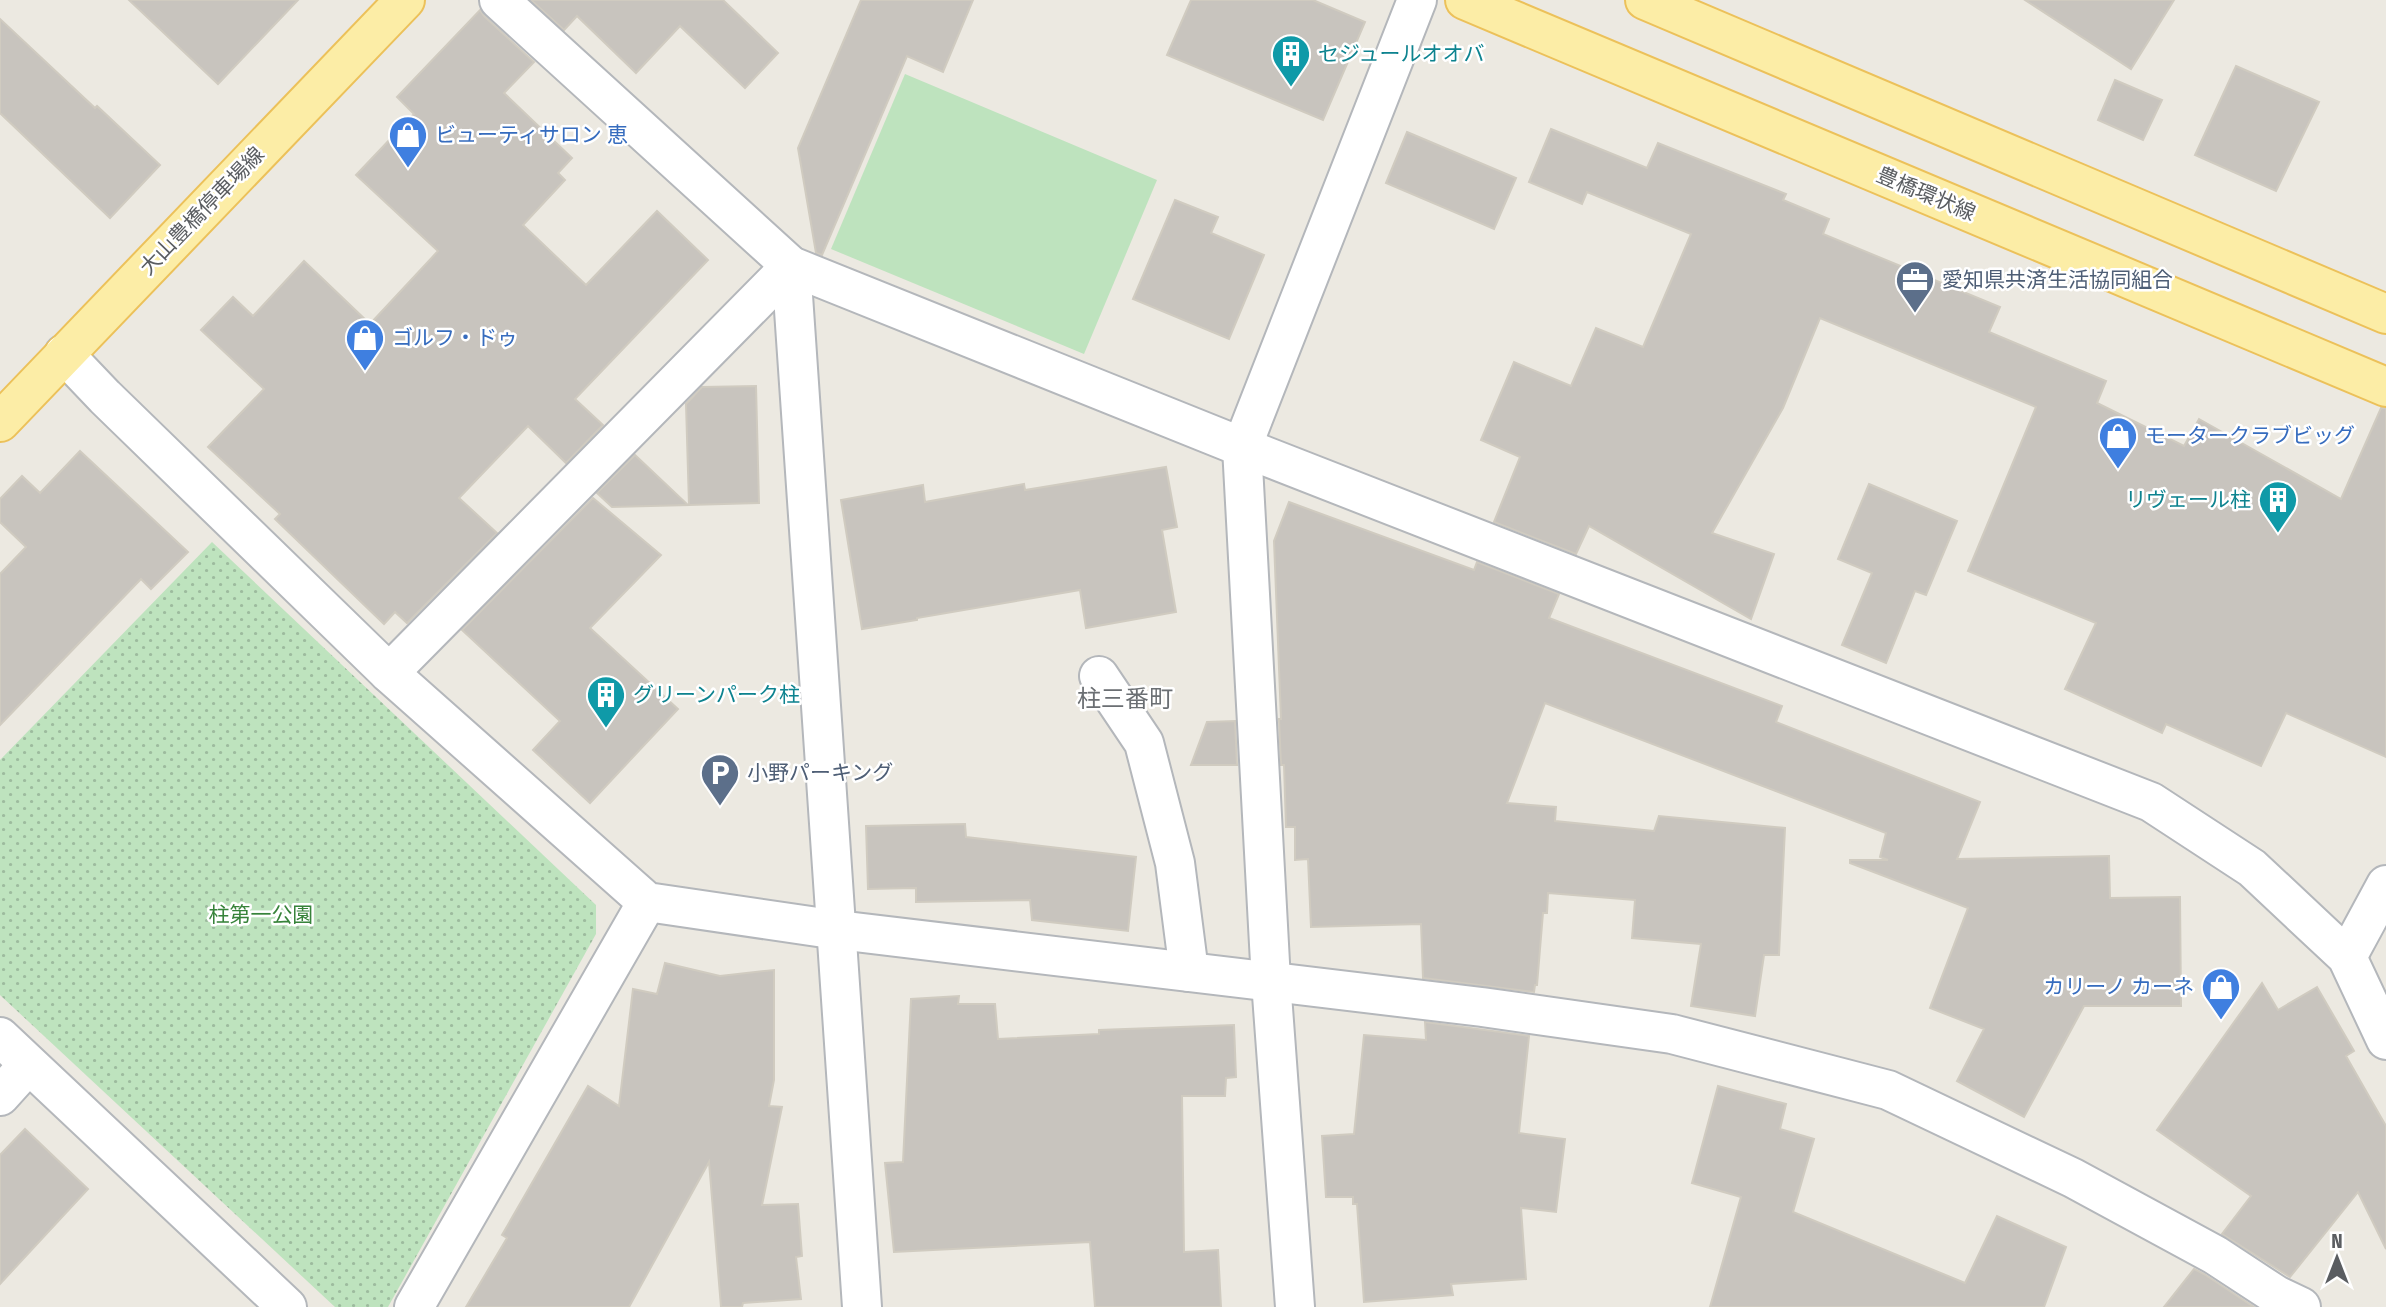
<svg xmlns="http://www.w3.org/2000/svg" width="2386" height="1307" font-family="'Fira Sans Condensed','Noto Sans JP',sans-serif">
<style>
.grass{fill:#bee3be}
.park{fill:url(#park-dots)}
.building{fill:#c8c4be;stroke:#d0cbc0;stroke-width:2}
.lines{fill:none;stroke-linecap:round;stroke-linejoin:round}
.minor-casing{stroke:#b4b7bb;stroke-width:42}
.major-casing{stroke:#ecc15a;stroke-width:42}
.minor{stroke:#fff;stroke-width:38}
.major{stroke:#fceda6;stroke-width:38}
.labels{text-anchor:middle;stroke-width:5;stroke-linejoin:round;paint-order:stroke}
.culture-label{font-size:21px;fill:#0d838f;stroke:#fff;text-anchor:start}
.shop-label{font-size:21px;fill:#366cbe;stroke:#fff;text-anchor:start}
.street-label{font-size:21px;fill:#5a5d61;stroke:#fff}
.service-label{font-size:21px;fill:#4e5e75;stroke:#fff;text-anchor:start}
.park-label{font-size:21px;fill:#37833a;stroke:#fff}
.quarter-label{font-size:24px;fill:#6b6f73;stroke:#fff}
</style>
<defs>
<pattern id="park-dots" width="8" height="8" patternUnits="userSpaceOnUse" patternTransform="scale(1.75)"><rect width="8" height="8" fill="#bee3be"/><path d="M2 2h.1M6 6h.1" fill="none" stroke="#9dbb9e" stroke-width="1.8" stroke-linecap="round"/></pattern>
</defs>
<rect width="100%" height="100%" fill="#ece9e1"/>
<path class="grass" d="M905 74 1157 180 1084 354 831 249Z"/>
<path class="park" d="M212 542 596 905V934L388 1307H335L0 995V760Z"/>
<g class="building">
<path d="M129 0H298L218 84Z"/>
<path d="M531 0H723L778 53 745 88 680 26 636 73 577 16 564 30Z"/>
<path d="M861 0H973L943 72 907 56 822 255 816 253 798 148Z"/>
<path d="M1191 0H1313L1365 22 1323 120 1167 55Z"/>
<path d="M2025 0H2174L2131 69Z"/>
<path d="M480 10 484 16 534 62 504 93 572 158 558 173 565 180 523 225 586 285 657 211 708 260 575 399 603 425 566 463 528 426 459 498 497 533 407 623 395 612 384 624 275 519 280 514 208 447 264 389 201 330 233 297 253 316 304 261 370 324 438 251 356 175 414 114 397 97Z"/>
<path d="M0 19 95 108 97 106 160 165 110 218 0 113Z"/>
<path d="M2236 66 2319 102 2276 191 2195 155Z"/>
<path d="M2115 80 2162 100 2143 140 2098 120Z"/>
<path d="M1551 129 1647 168 1658 143 1786 194 1783 200 1829 219 1823 234 2000 307 1989 332 2106 381 2097 403 2184 446 2199 419 2341 499 2381 408H2386V757L2286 713 2261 766 2166 724 2162 733 2065 689 2096 623 1968 571 2036 407 1820 318 1783 408 1712 533 1774 554 1751 619 1589 526 1576 554 1494 522 1520 457 1481 440 1514 362 1571 386 1596 328 1643 347 1691 234 1587 192 1582 204 1529 182Z"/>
<path d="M1407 132 1516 178 1494 229 1386 183Z"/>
<path d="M1175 200 1218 217 1211 233 1264 255 1229 339 1133 299Z"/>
<path d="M756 386 759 503 689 505 686 404 702 387Z"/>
<path d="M80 451 188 552 151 589 141 579 0 725V574L26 547 0 522V499L22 476 40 493Z"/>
<path d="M635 455 688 505 612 507 597 493Z"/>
<path d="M1166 467 1177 527 1162 530 1176 612 1086 628 1080 590 917 618V620L862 629 841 500 923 485 925 502 1024 484 1025 490Z"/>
<path d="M1869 484 1957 521 1926 595 1915 591 1886 663 1842 645 1872 573 1838 559Z"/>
<path d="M593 498 661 555 590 628 678 709 590 803 533 750 560 721 462 630Z"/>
<path d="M1289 502 1474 570 1477 562 1559 594 1549 618 1782 706 1776 722 1980 802 1957 859 2109 856 2110 898 2180 897 2181 1006H2084L2024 1117 1957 1081 1984 1029 1930 1008 1968 908 1850 863V860H1888L1880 857 1886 833 1545 703 1507 803 1556 807 1555 821 1654 831 1659 816 1785 828 1779 955H1764L1755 1016 1691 1006 1701 944 1632 938 1635 900 1548 893 1547 913H1543L1537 985H1535L1534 992 1423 978 1421 924 1311 927 1308 859 1295 860V827H1286L1284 765H1281L1279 719H1281L1274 541Z"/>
<path d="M1235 721 1237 765H1191L1207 722Z"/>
<path d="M965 824 966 837 1136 857 1128 931 1032 920 1030 900 916 902V888L868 889 866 826Z"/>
<path d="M665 963 720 976 774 970V1080L769 1106 782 1107 762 1205 798 1204 802 1256 796 1257 801 1299 743 1303 742 1307H721L709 1162 629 1307H466L507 1238 502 1235 588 1086 619 1106 633 989 657 994Z"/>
<path d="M2262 983 2278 1010 2317 987 2354 1051 2346 1056 2386 1126V1249L2358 1192 2290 1277 2222 1234 2251 1196 2157 1130Z"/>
<path d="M959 996 958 1004H995L998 1039 1099 1034V1030L1234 1025 1236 1077 1226 1078 1225 1096H1182L1184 1252 1218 1250 1221 1307H1095L1090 1242 894 1252 885 1163 903 1162 911 999Z"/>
<path d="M1425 1022 1529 1036 1519 1133 1565 1139 1556 1212 1521 1208 1526 1279 1451 1284 1453 1295 1364 1302 1357 1204H1353V1197H1326L1322 1136 1354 1134 1364 1035 1426 1040Z"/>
<path d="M1718 1086 1786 1104 1780 1129 1814 1139 1793 1212 1965 1283 1997 1216 2066 1247 2044 1307H1710L1741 1197 1692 1183Z"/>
<path d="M25 1129 88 1189 0 1284V1155Z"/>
<path d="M2194 1269 2204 1274 2254 1307H2164Z"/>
</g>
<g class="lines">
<g class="minor-casing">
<g id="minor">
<path d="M499 0 791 266 1242 447 2151 802 2252 868 2347 957 2386 1040"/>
<path d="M791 266 862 1307"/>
<path d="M64 354 105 397 389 673 647 902 838 930 1482 1007 1672 1034 1888 1090 2073 1178 2215 1255 2276 1295 2301 1307"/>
<path d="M389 673 791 266"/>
<path d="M1099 676 1144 743 1175 863 1189 972"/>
<path d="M2347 957 2386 885"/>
<path d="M0 1037 287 1307"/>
<path d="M0 1096 28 1065"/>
<path d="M414 1307 647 902"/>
<path d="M1295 1307 1271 981 1242 447 1417 0"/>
</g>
</g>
<g class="major-casing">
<g id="major">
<path d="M1465 0 2386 387"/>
<path d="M1645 0 2386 314"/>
<path d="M0 422 405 0"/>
</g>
</g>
<use href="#minor" class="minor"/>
<use href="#major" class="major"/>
</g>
<defs>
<g id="building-pin" transform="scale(2.0125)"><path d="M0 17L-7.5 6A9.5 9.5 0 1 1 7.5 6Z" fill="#0f9aa8" stroke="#fff"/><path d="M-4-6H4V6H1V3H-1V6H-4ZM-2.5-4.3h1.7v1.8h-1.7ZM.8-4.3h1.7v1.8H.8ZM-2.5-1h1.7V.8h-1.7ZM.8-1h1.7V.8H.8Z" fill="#fff"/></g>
<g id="shop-pin" transform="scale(2.0125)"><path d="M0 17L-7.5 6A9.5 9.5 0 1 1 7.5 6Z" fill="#3f7fe0" stroke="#fff"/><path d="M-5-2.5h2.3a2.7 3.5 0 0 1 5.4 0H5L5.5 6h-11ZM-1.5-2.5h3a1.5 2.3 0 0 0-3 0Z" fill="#fff"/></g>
<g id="office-pin" transform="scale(2.0125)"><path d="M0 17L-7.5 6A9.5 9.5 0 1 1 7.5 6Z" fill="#5c6f8a" stroke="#fff"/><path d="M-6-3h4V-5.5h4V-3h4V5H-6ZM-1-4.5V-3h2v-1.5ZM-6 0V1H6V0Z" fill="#fff"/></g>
<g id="parking-pin" transform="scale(2.0125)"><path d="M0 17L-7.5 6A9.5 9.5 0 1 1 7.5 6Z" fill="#5c6f8a" stroke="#fff"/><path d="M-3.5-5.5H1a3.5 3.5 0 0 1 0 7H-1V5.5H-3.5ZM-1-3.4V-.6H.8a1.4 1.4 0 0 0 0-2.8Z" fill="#fff"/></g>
</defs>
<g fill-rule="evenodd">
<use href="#building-pin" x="1291" y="54"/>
<use href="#shop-pin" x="408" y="135"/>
<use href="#office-pin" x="1915" y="280"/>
<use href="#shop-pin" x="365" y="338"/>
<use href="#shop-pin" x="2118" y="436"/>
<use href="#building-pin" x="2278" y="500"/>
<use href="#building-pin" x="606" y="695"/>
<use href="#parking-pin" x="720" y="773"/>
<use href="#shop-pin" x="2221" y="987"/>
</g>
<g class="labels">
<g class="culture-label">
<text x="1318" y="61">セジュールオオバ</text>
<text x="2251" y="507" text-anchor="end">リヴェール柱</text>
<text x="633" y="702">グリーンパーク柱</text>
</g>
<g class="shop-label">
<text x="435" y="142">ビューティサロン 恵</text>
<text x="392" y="345">ゴルフ・ドゥ</text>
<text x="2145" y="443">モータークラブビッグ</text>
<text x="2194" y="994" text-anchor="end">カリーノ カーネ</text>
</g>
<g class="street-label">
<text transform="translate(1926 194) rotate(23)" y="7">豊橋環状線</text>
<text transform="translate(202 211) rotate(-46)" y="7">大山豊橋停車場線</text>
</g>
<g class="service-label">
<text x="1942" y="287">愛知県共済生活協同組合</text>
<text x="747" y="780">小野パーキング</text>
</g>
<g class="park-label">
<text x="261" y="922">柱第一公園</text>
</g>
<g class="quarter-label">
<text x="1125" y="707">柱三番町</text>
</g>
</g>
<g transform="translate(2337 1258)" stroke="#ffffff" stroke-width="5" paint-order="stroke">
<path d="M0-5L12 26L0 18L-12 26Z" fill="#5a5d61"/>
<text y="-10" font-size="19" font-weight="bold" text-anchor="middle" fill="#5a5d61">N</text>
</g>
</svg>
